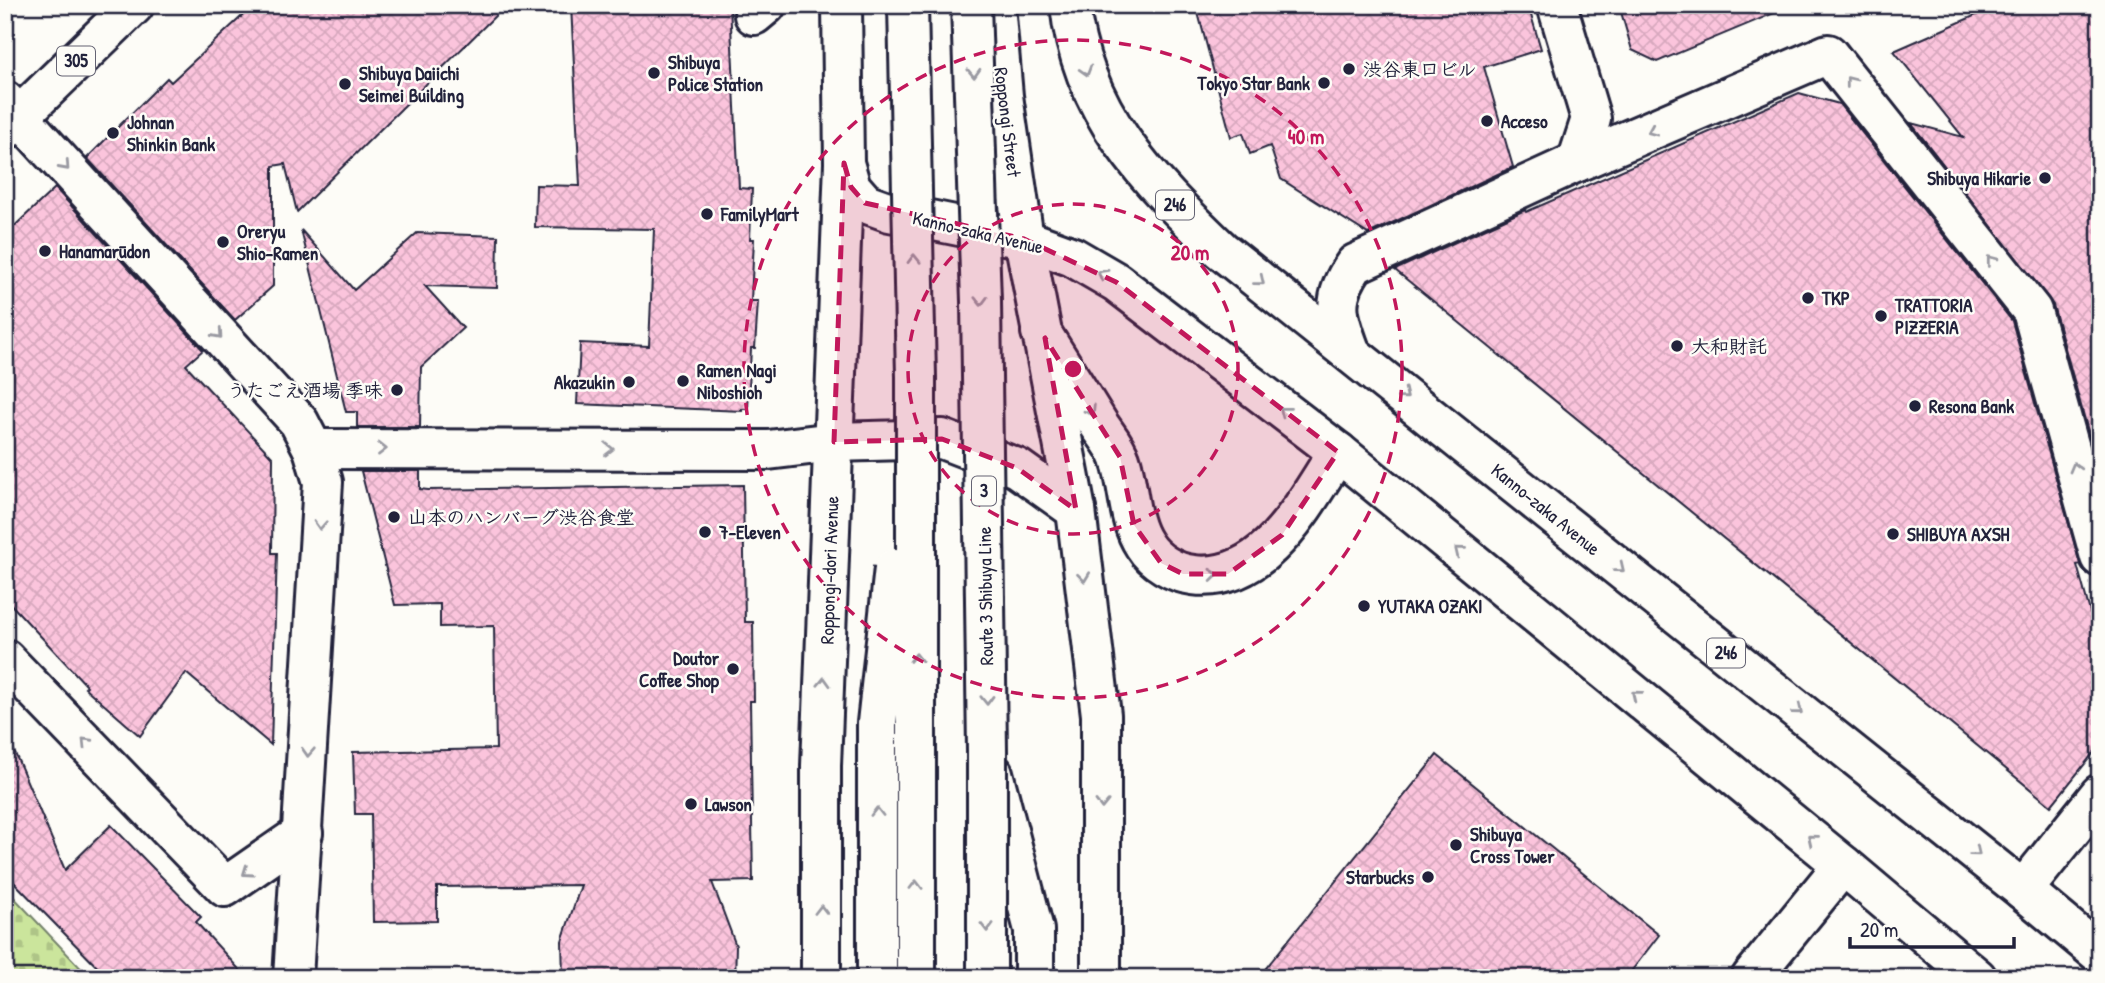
<svg xmlns="http://www.w3.org/2000/svg" width="2105" height="983" font-family="'Patrick Hand','Klee One',sans-serif">
<style>
.cemetery{fill:url(#cemetery-stones);stroke:#76846c;stroke-width:2}
.building{fill:url(#building-cross-hatch);stroke:#22223b;stroke-width:2}
.lines{fill:none;stroke-linecap:round;stroke-linejoin:round}
.pedestrian-casing{stroke:#22223b;stroke-width:44}
.minor-casing{stroke:#22223b;stroke-width:44}
.secondary-casing{stroke:#22223b;stroke-width:44}
.primary-casing{stroke:#22223b;stroke-width:44}
.trunk-casing{stroke:#22223b;stroke-width:44}
.motorway-casing{stroke:#22223b;stroke-width:44}
.pedestrian{stroke:#fdfcf7;stroke-width:38}
.minor{stroke:#fdfcf7;stroke-width:38}
.secondary{stroke:#fdfcf7;stroke-width:38}
.primary{stroke:#fdfcf7;stroke-width:38}
.trunk{stroke:#fdfcf7;stroke-width:38}
.motorway{stroke:#fdfcf7;stroke-width:38}
.motorway-bridge-casing{stroke:#22223b;stroke-width:44;stroke-linecap:butt}
.motorway-bridge{stroke:#fdfcf7;stroke-width:38}
.oneway{stroke:#9a9aa2}
.marked{fill:#c2185b;fill-opacity:0.2;stroke:#c2185b;stroke-width:5;stroke-dasharray:14 9;stroke-linejoin:round}
.ring{fill:none;stroke:#c2185b;stroke-width:3.5;stroke-dasharray:12 9}
.poi-dot{fill:#22223b;stroke:#fdfcf7;stroke-width:2.5}
.labels{text-anchor:middle;stroke-width:5;stroke-linejoin:round;paint-order:stroke}
.shield{fill:#fdfcf7;stroke:#646373;stroke-width:2}
.shield-label{font-size:18px;font-weight:bold;fill:#22223b}
.poi-label{font-size:19px;font-weight:bold;fill:#22223b;stroke:#fdfcf7;text-anchor:start}
.street-label{font-size:19px;fill:#22223b;stroke:#fdfcf7}
.centre{fill:#c2185b;stroke:#fdfcf7;stroke-width:3.5}
.ring-label{font-size:21px;text-anchor:middle;font-weight:bold;fill:#c2185b;stroke:#fdfcf7;stroke-width:5;stroke-linejoin:round;paint-order:stroke}
</style>
<defs>
<pattern id="cemetery-stones" width="16" height="16" patternUnits="userSpaceOnUse" patternTransform="scale(1.75)"><rect width="16" height="16" fill="#cbe59c"/><path d="M2 7V4a2 2 0 0 1 4 0v3zM10 15v-3a2 2 0 0 1 4 0v3z" fill="#aec487"/></pattern>
<pattern id="building-cross-hatch" width="8" height="8" patternUnits="userSpaceOnUse" patternTransform="scale(1.75)"><rect width="8" height="8" fill="#fbc4dc"/><path d="M0 0l8 8M0 8l8-8" fill="none" stroke="#d7a8be"/></pattern>
</defs>
<rect width="100%" height="100%" fill="#fdfcf7"/>
<filter id="ink" filterUnits="userSpaceOnUse"><feTurbulence type="fractalNoise" baseFrequency=".0143" numOctaves="2"/><feDisplacementMap in="SourceGraphic" scale="14" xChannelSelector="R" yChannelSelector="G"/><feConvolveMatrix kernelMatrix="1 2 1 2 8 2 1 2 1" color-interpolation-filters="sRGB"/></filter>
<g filter="url(#ink)">
<path class="cemetery" d="M7 890 90 978H5V892Z"/>
<g class="building">
<path d="M254 5H506L297 212 285 164 273 166V286L235 320 87 158 167 78 171 82Z"/>
<path d="M571 5H730L739 188 752 189 750 239H754L751 301H758L755 348H751L748 409H742V411L577 404 580 343 649 346 654 229 535 227 536 185 580 186Z"/>
<path d="M1196 5H1528L1541 49 1484 67 1513 167 1368 234 1281 179 1270 146 1250 154 1243 133 1231 137Z"/>
<path d="M1619 5H1791V6L1657 62 1632 50Z"/>
<path d="M1999 5H2100V474L2053 305 1911 123 1963 137 1894 51Z"/>
<path d="M1799 93 1839 104 2012 321 2080 564 2077 565 2100 648V745L2051 806 1395 270 1525 210 1526 212Z"/>
<path d="M55 188 203 350 186 365 273 458 272 553H277L271 745 186 673 140 736 85 688 87 686 5 598V235Z"/>
<path d="M301 230 354 290 417 233 498 236 497 288 425 286 463 328 421 367 420 427H357V412H346Z"/>
<path d="M361 471H420V489L428 490 743 485 745 622H753L754 701H750L753 881 712 882 736 946 735 978H563L562 941 581 885 437 887V921L373 922 371 814H355L353 752 496 749 494 626 440 627V604L395 605Z"/>
<path d="M5 730 65 870 111 825 201 917 196 922 247 978H108L5 873Z"/>
<path d="M1437 755 1659 935 1626 978H1258Z"/>
</g>
<g class="lines">
<g class="pedestrian-casing">
<path id="pedestrian" d="M754 15 766 5"/>
</g>
<g class="minor-casing">
<g id="minor">
<path d="M1557 5 1591 119 1577 162"/>
<path d="M5 101 299 422 313 449 323 482 293 978"/>
<path d="M1351 353C1337 315 1330 299 1355 264L1577 162 1828 54 2032 311 2100 557"/>
<path d="M313 449 768 450 834 442"/>
<path d="M5 659 225 887 303 833"/>
<path d="M2023 890 2100 794"/>
<path d="M1751 978 1843 865"/>
</g>
</g>
<g class="secondary-casing">
<g id="secondary">
<path d="M995 5 1003 96 1024 239 1076 510 1101 715V978"/>
<path d="M834 442 942 439 1017 468 1076 510"/>
<path d="M821 978V766L844 163"/>
</g>
</g>
<g class="primary-casing">
<path id="primary" d="M5 130 134 5"/>
</g>
<g class="trunk-casing">
<g id="trunk">
<path d="M842 5 844 163 851 187 865 203 890 212 1024 239 1073 257 1116 282 1338 452 1843 865 1977 978"/>
<path d="M1070 5C1081 112 1148 180 1221 250L2023 890 2100 954"/>
<path d="M1041 332C1060 362 1079 392 1098 423 1105 434 1116 446 1120 459 1130 488 1127 519 1144 545 1154 561 1174 573 1193 575 1265 584 1304 504 1338 452"/>
</g>
</g>
<g class="motorway-casing">
<path id="motorway" d="M993 773 1034 930V978"/>
</g>
<use href="#pedestrian" class="pedestrian"/>
<use href="#minor" class="minor"/>
<use href="#secondary" class="secondary"/>
<use href="#primary" class="primary"/>
<use href="#trunk" class="trunk"/>
<use href="#motorway" class="motorway"/>
<g class="motorway-bridge-casing">
<g id="motorway-bridge">
<path d="M908 5 916 377V978"/>
<path d="M971 5 981 301 987 751V978"/>
<path d="M877 978V723L894 568"/>
</g>
</g>
<use href="#motorway-bridge" class="motorway-bridge"/>
</g>
<defs><path id="oneway-chevron" d="M-2-3.5L2.5 0L-2 3.5" fill="none" stroke-width="1.6" stroke-linecap="round" stroke-linejoin="round" transform="scale(1.75)"/></defs>
<g class="oneway">
<use href="#oneway-chevron" transform="translate(1086 71) rotate(73)"/>
<use href="#oneway-chevron" transform="translate(974 73) rotate(88)"/>
<use href="#oneway-chevron" transform="translate(1850 81) rotate(-128)"/>
<use href="#oneway-chevron" transform="translate(1652 131) rotate(157)"/>
<use href="#oneway-chevron" transform="translate(65 166) rotate(48)"/>
<use href="#oneway-chevron" transform="translate(914 259) rotate(-91)"/>
<use href="#oneway-chevron" transform="translate(1991 260) rotate(-128)"/>
<use href="#oneway-chevron" transform="translate(1102 274) rotate(-150)"/>
<use href="#oneway-chevron" transform="translate(1260 281) rotate(39)"/>
<use href="#oneway-chevron" transform="translate(981 301) rotate(89)"/>
<use href="#oneway-chevron" transform="translate(218 334) rotate(48)"/>
<use href="#oneway-chevron" transform="translate(1404 395) rotate(39)"/>
<use href="#oneway-chevron" transform="translate(1091 411) rotate(58)"/>
<use href="#oneway-chevron" transform="translate(1284 411) rotate(-142)"/>
<use href="#oneway-chevron" transform="translate(382 449)"/>
<use href="#oneway-chevron" transform="translate(609 449)"/>
<use href="#oneway-chevron" transform="translate(2075 467) rotate(-105)"/>
<use href="#oneway-chevron" transform="translate(320 525) rotate(93)"/>
<use href="#oneway-chevron" transform="translate(1459 551) rotate(-141)"/>
<use href="#oneway-chevron" transform="translate(1620 568) rotate(39)"/>
<use href="#oneway-chevron" transform="translate(1214 575) rotate(-6)"/>
<use href="#oneway-chevron" transform="translate(1084 577) rotate(83)"/>
<use href="#oneway-chevron" transform="translate(916 658) rotate(-90)"/>
<use href="#oneway-chevron" transform="translate(824 682) rotate(-88)"/>
<use href="#oneway-chevron" transform="translate(1636 695) rotate(-141)"/>
<use href="#oneway-chevron" transform="translate(987 700) rotate(89)"/>
<use href="#oneway-chevron" transform="translate(1798 710) rotate(39)"/>
<use href="#oneway-chevron" transform="translate(86 742) rotate(-134)"/>
<use href="#oneway-chevron" transform="translate(308 752) rotate(93)"/>
<use href="#oneway-chevron" transform="translate(1102 804) rotate(91)"/>
<use href="#oneway-chevron" transform="translate(877 812) rotate(-90)"/>
<use href="#oneway-chevron" transform="translate(1812 839) rotate(-141)"/>
<use href="#oneway-chevron" transform="translate(1976 852) rotate(39)"/>
<use href="#oneway-chevron" transform="translate(247 872) rotate(145)"/>
<use href="#oneway-chevron" transform="translate(916 885) rotate(-90)"/>
<use href="#oneway-chevron" transform="translate(821 910) rotate(-90)"/>
<use href="#oneway-chevron" transform="translate(987 927) rotate(90)"/>
</g>
</g>
<path class="marked" d="M844 163 851 187 865 203 1024 239 1116 282 1338 452 1282 535 1228 574H1183L1161 563 1134 525 1120 457 1045 338 1076 510 1017 468 942 439 834 442Z"/>
<g class="ring">
<circle cx="1073" cy="369" r="165"/>
<circle cx="1073" cy="369" r="329"/>
</g>
<g class="poi-dot">
<circle cx="1349" cy="69" r="7"/>
<circle cx="654" cy="73" r="7"/>
<circle cx="1324" cy="83" r="7"/>
<circle cx="345" cy="84" r="7"/>
<circle cx="1487" cy="121" r="7"/>
<circle cx="113" cy="133" r="7"/>
<circle cx="2045" cy="178" r="7"/>
<circle cx="707" cy="214" r="7"/>
<circle cx="223" cy="242" r="7"/>
<circle cx="45" cy="251" r="7"/>
<circle cx="1808" cy="298" r="7"/>
<circle cx="1881" cy="316" r="7"/>
<circle cx="1677" cy="346" r="7"/>
<circle cx="683" cy="381" r="7"/>
<circle cx="629" cy="382" r="7"/>
<circle cx="397" cy="390" r="7"/>
<circle cx="1915" cy="406" r="7"/>
<circle cx="394" cy="517" r="7"/>
<circle cx="705" cy="532" r="7"/>
<circle cx="1893" cy="534" r="7"/>
<circle cx="1364" cy="606" r="7"/>
<circle cx="733" cy="669" r="7"/>
<circle cx="691" cy="804" r="7"/>
<circle cx="1456" cy="845" r="7"/>
<circle cx="1428" cy="877" r="7"/>
</g>
<g class="labels">
<g class="shield">
<rect x="57" y="46.5" width="38" height="29" rx="5"/>
<rect x="1156" y="190.5" width="38" height="29" rx="5"/>
<rect x="972" y="476.5" width="24" height="29" rx="5"/>
<rect x="1707" y="638.5" width="38" height="29" rx="5"/>
</g>
<g class="shield-label">
<text x="76" y="67">305</text>
<text x="1175" y="211">246</text>
<text x="984" y="497">3</text>
<text x="1726" y="659">246</text>
</g>
<g class="poi-label">
<text x="668" y="69">Shibuya<tspan x="668" dy="22">Police Station</tspan></text>
<text x="1363" y="76">渋谷東口ビル</text>
<text x="359" y="80">Shibuya Daiichi<tspan x="359" dy="22">Seimei Building</tspan></text>
<text x="1310" y="90" text-anchor="end">Tokyo Star Bank</text>
<text x="1501" y="128">Acceso</text>
<text x="127" y="129">Johnan<tspan x="127" dy="22">Shinkin Bank</tspan></text>
<text x="2031" y="185" text-anchor="end">Shibuya Hikarie</text>
<text x="721" y="221">FamilyMart</text>
<text x="237" y="238">Oreryu<tspan x="237" dy="22">Shio-Ramen</tspan></text>
<text x="59" y="258">Hanamarūdon</text>
<text x="1822" y="305">TKP</text>
<text x="1895" y="312">TRATTORIA<tspan x="1895" dy="22">PIZZERIA</tspan></text>
<text x="1691" y="353">大和財託</text>
<text x="697" y="377">Ramen Nagi<tspan x="697" dy="22">Niboshioh</tspan></text>
<text x="615" y="389" text-anchor="end">Akazukin</text>
<text x="383" y="397" text-anchor="end">うたごえ酒場 季味</text>
<text x="1929" y="413">Resona Bank</text>
<text x="408" y="524">山本のハンバーグ渋谷食堂</text>
<text x="719" y="539">7-Eleven</text>
<text x="1907" y="541">SHIBUYA AXSH</text>
<text x="1378" y="613">YUTAKA OZAKI</text>
<text x="719" y="665" text-anchor="end">Doutor<tspan x="719" dy="22">Coffee Shop</tspan></text>
<text x="705" y="811">Lawson</text>
<text x="1470" y="841">Shibuya<tspan x="1470" dy="22">Cross Tower</tspan></text>
<text x="1414" y="884" text-anchor="end">Starbucks</text>
</g>
<g class="street-label">
<text transform="translate(1008 122) rotate(83)" y="7">Roppongi Street</text>
<text transform="translate(978 232) rotate(13)" y="7">Kanno-zaka Avenue</text>
<text transform="translate(1546 509) rotate(39)" y="7">Kanno-zaka Avenue</text>
<text transform="translate(829 570) rotate(-88)" y="7">Roppongi-dori Avenue</text>
<text transform="translate(985 596) rotate(-91)" y="7">Route 3 Shibuya Line</text>
</g>
</g>
<circle cx="1073" cy="369" r="10" class="centre"/>
<g class="ring-label">
<text x="1306" y="144">40 m</text>
<text x="1190" y="260">20 m</text>
</g>
<rect width="2105" height="983" fill="none" stroke="#fdfcf7" stroke-width="28"/>
<rect x="14" y="14" width="2077" height="955" fill="none" stroke="#22223b" stroke-width="2.5" filter="url(#ink)"/>
<path d="M1850 937v10h164v-10" fill="none" stroke="#22223b" stroke-width="3.5"/>
<text x="1860" y="937" font-size="21" fill="#22223b" stroke="#fdfcf7" stroke-width="5" paint-order="stroke">20 m</text>
</svg>
